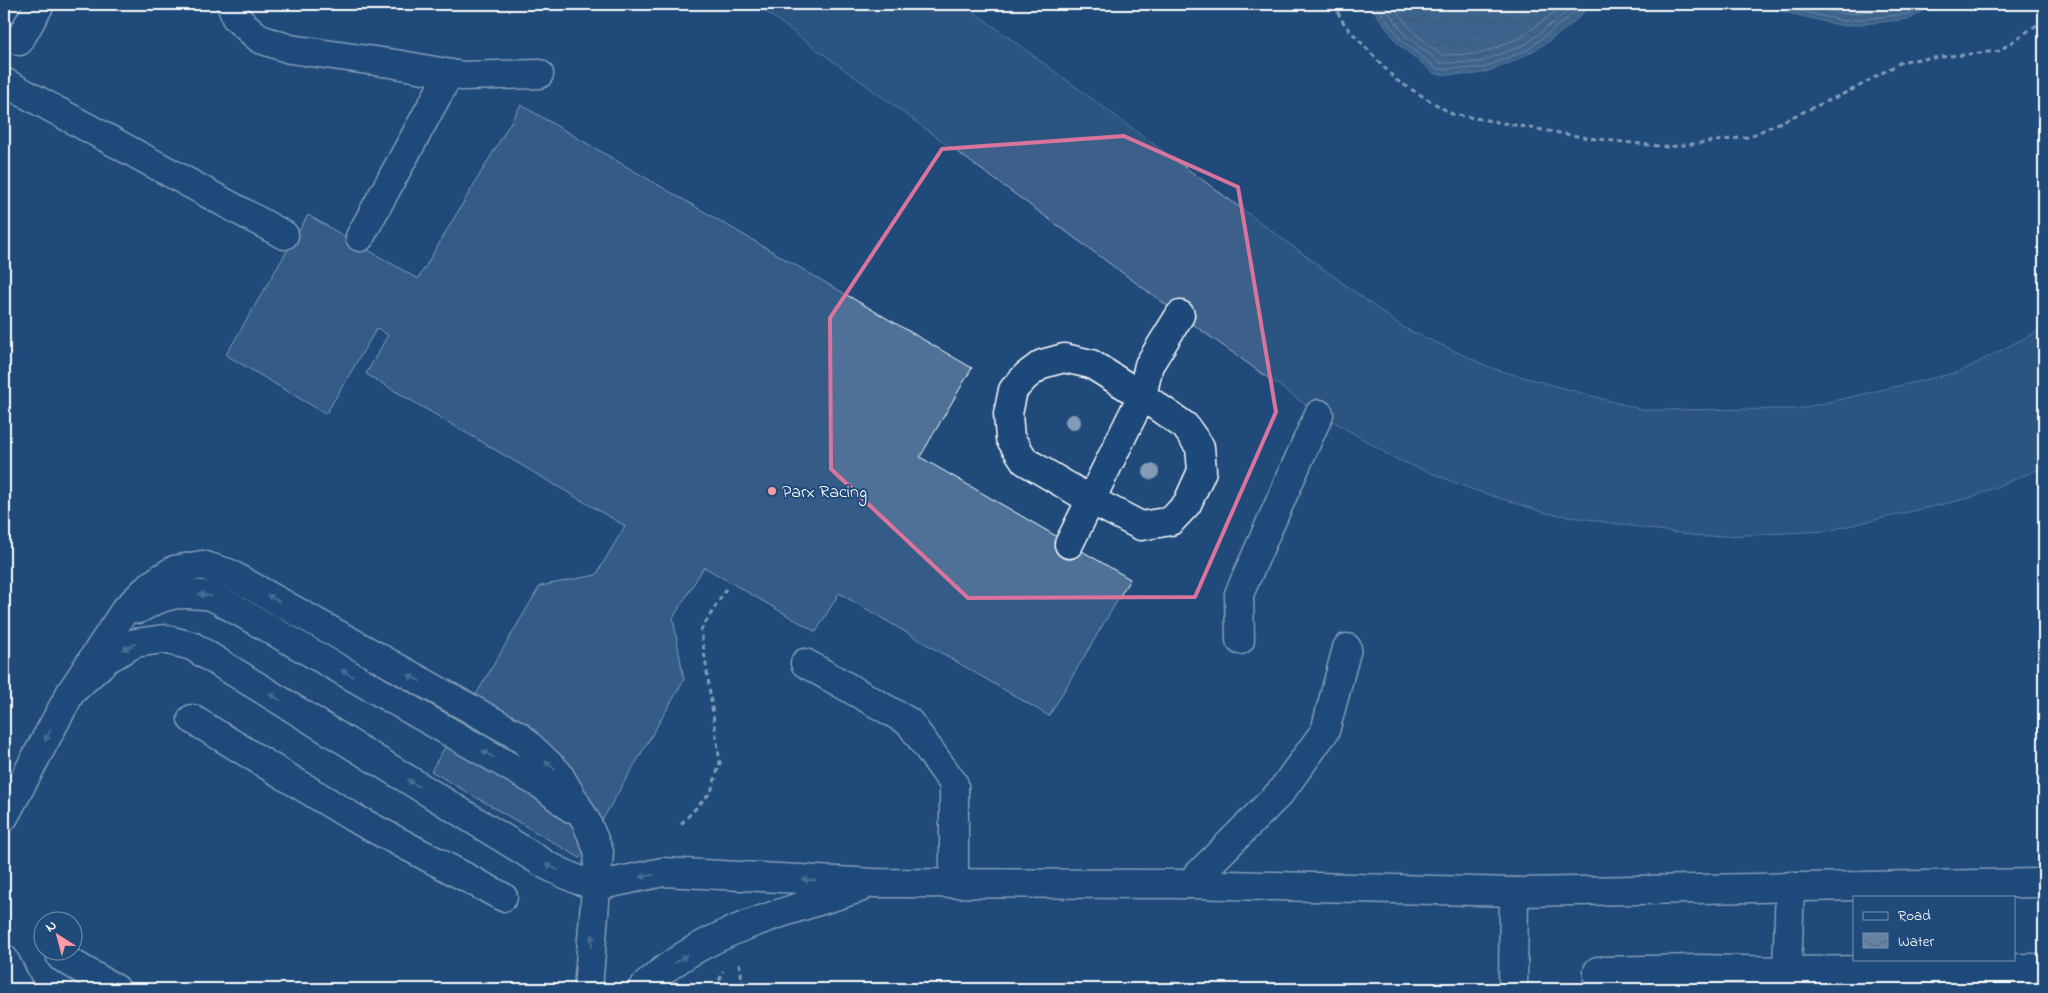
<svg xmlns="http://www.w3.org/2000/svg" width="2048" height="993" font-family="'Indie Flower',sans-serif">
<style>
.pitch{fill:#3c618b;stroke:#9eb0c5}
.water{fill:url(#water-waves);stroke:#a3b5c8}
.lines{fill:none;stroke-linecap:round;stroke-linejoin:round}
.shore{stroke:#c1cddb;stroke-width:1}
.building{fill:#507197;stroke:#fff}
.minor-casing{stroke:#fff;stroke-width:31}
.path{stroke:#fff;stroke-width:3;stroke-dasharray:5 4;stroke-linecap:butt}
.minor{stroke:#1f4a7a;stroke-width:28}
.tree{fill:#859cb6}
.oneway{fill:#7992af}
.marked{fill:none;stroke:#da749d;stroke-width:4;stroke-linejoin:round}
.poi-dot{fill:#ff9aa2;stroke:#1f4a7a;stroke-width:2}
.labels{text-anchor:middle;stroke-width:4;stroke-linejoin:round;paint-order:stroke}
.poi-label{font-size:18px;fill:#fff;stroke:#1f4a7a;text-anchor:start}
</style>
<defs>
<pattern id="water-waves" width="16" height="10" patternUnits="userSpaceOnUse" patternTransform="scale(1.25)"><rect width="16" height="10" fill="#6583a4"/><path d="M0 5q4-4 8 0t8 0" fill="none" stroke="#5b6d81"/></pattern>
</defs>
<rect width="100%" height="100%" fill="#1f4a7a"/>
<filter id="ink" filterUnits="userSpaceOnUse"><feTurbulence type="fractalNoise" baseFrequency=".02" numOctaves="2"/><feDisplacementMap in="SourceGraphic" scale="10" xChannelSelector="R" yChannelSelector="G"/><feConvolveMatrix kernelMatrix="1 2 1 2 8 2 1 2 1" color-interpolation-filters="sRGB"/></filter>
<g filter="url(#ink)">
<path class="pitch" d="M755 4H963L1404 328 1494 369 1643 410 1798 409 1959 372 2044 328V467L1970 498 1826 531 1704 537 1546 513 1468 488 1394 458 1306 405 1180 315Z"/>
<g class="water">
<path d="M1369 4H1592C1566 33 1522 62 1485 72 1470 77 1450 74 1435 74L1398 44Z"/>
<path d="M1759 4H1934L1910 19 1843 26 1768 8Z"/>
</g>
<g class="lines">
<g class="shore">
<path d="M1375 4 1401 40 1437 69 1483 68 1529 49 1585 4"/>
<path d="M1383 4 1406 36 1440 63 1481 62 1526 44 1577 4"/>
<path d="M1392 4 1412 31 1442 55 1480 54 1522 37 1565 4"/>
<path d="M1771 4 1843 21 1908 14 1925 4"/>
<path d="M1799 4 1844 14 1906 8 1913 4"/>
</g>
</g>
<path class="building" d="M521 105 972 368 920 457 1130 579 1049 716 839 593 816 632 704 567 673 618 684 680 580 858 431 771 540 586 596 575 625 526 366 374 388 335 377 328 326 414 226 355 308 215 418 279Z"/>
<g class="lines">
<g class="minor-casing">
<g id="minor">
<path d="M231 4 236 18 260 39 290 49 396 64 462 76 539 74"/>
<path d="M19 41 40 4"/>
<path d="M4 82 284 235"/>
<path d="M360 237 449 74"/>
<path d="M1064 358 1091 364 1142 396 1185 426 1200 447 1202 471 1187 504 1171 521 1141 526 1091 500 1025 461 1010 438 1008 414 1013 390 1026 376 1042 364Z"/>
<path d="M1069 544 1142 396 1149 365 1180 315"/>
<path d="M139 609C168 592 179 592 212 596L542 785 571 808"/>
<path d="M1240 640 1239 594 1319 414"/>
<path d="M805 663 909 722 954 784V883"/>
<path d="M71 692 107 659 135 643 164 639 192 646 548 866 578 880 597 886 663 872 875 883 1189 884 1514 892 2044 883"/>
<path d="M192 719 354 818 503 897"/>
<path d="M4 817 71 692 125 610 151 585 174 570 202 565 228 573 519 736 558 773 586 821 599 852 588 989"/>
<path d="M1189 884 1280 793 1325 731 1347 648"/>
<path d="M61 957 116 989"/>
<path d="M4 959 19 989"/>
<path d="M1787 971 1790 886"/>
<path d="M642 989C700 931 784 913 860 888"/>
<path d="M1513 989 1514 892"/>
<path d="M1598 989V971L1698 969 1787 971 2044 968"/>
</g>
</g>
<g class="path">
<path d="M1333 4 1345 25 1396 80 1452 114 1588 138 1668 147 1748 137 1856 88 1903 61 1999 51 2044 20"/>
<path d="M681 824 711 792 720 763 701 630 726 589"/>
<path d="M739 963 744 989"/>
<path d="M716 989 723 971"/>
</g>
<use href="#minor" class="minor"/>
</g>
<g class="tree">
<circle cx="1073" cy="422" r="8"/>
<circle cx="1151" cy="472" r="8"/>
</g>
<defs><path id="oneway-solid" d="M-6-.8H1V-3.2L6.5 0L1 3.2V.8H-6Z" transform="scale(1.25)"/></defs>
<g class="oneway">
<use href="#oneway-solid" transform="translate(205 595) rotate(-170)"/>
<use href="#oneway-solid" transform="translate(273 598) rotate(-151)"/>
<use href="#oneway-solid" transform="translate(129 647) rotate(154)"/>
<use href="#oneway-solid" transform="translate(347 673) rotate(-150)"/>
<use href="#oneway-solid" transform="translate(414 678) rotate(-151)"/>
<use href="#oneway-solid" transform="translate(275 697) rotate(-148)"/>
<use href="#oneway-solid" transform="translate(48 735) rotate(118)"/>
<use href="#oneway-solid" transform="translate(488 754) rotate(-150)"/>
<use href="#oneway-solid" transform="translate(550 765) rotate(-137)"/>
<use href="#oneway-solid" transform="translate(413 783) rotate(-148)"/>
<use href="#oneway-solid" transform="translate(552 867) rotate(-153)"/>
<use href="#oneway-solid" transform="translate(647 876) rotate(168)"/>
<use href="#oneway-solid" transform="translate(809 880) rotate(-177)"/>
<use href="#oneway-solid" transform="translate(592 941) rotate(-85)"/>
<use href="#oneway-solid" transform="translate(681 959) rotate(-34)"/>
</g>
</g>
<path d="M0 0H2048V993H0ZM1124 136 1238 187 1276 412 1195 597 968 598 831 469 830 318 942 149Z" fill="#1f4a7a" fill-opacity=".55" fill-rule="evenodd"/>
<path class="marked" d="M1124 136 1238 187 1276 412 1195 597 968 598 831 469 830 318 942 149Z"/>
<circle class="poi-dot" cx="772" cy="491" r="5"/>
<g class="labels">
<g class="poi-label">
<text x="782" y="497">Parx Racing</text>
</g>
</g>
<rect width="2048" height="993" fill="none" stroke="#1f4a7a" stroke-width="20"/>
<rect x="10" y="10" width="2028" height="973" fill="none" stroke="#fff" stroke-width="2" filter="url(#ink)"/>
<rect x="1853" y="896" width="162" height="65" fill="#1f4a7a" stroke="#7992af"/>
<rect x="1863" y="912" width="25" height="8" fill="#1f4a7a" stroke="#7992af"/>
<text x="1898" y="920" font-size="15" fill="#ffffff">Road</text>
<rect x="1863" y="933" width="25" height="15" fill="url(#water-waves)" stroke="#7992af"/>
<text x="1898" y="946" font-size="15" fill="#ffffff">Water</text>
<g transform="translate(58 936) rotate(324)"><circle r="24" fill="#1f4a7a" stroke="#7992af"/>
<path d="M0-4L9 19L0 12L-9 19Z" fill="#ff9aa2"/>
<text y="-8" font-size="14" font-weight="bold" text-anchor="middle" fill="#ffffff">N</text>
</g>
</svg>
